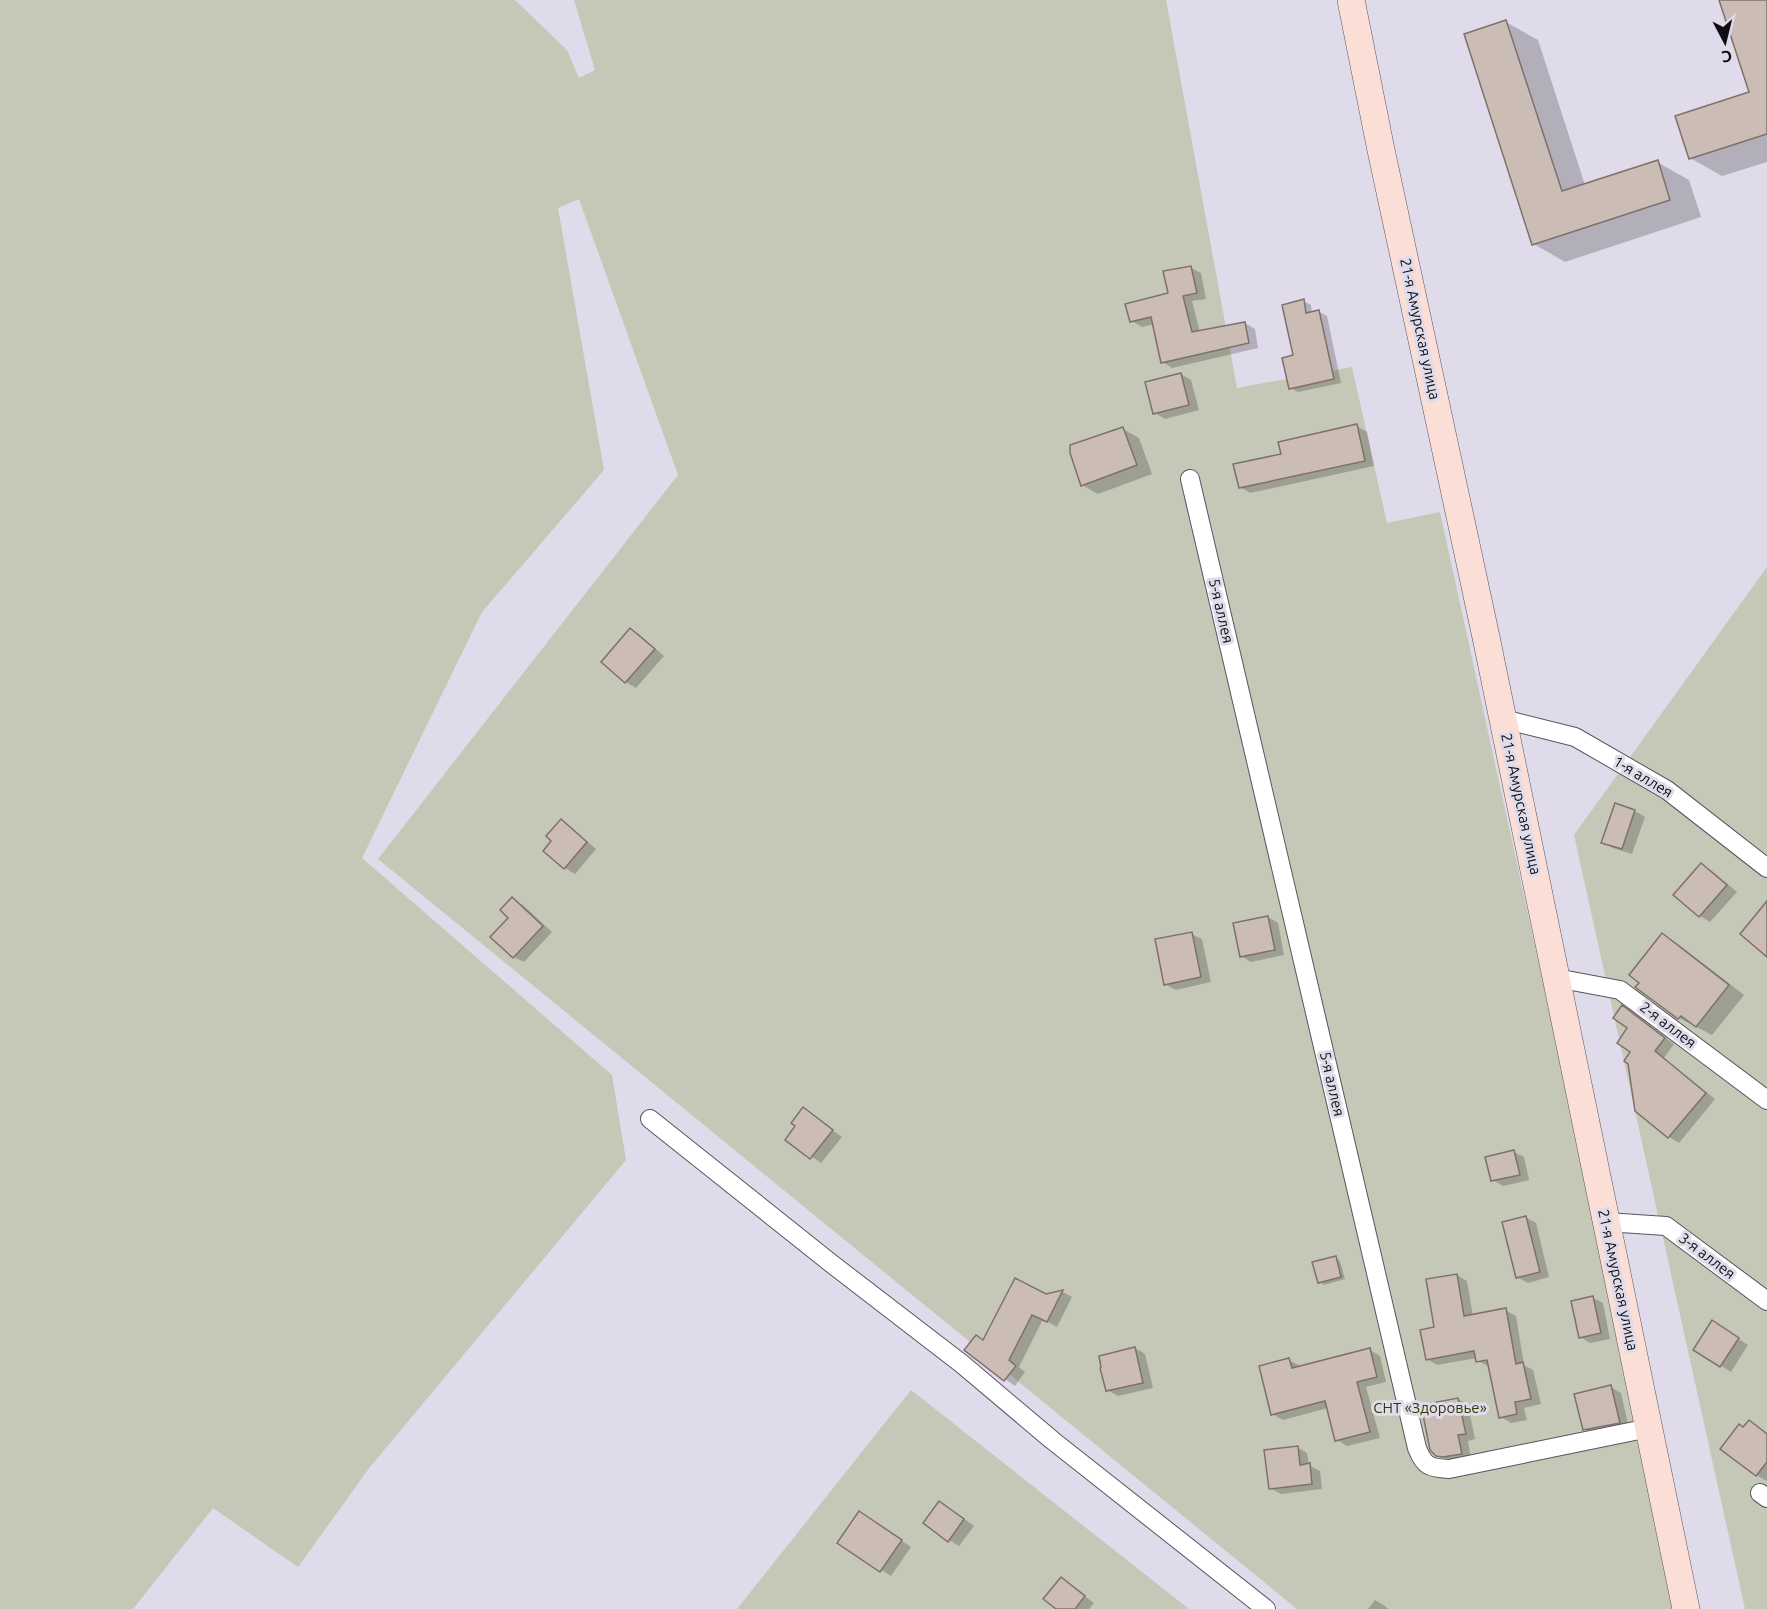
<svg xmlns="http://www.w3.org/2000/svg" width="1767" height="1609" font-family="Ubuntu,sans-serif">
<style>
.green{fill:#c5c8b6}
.shadow{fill:#0003}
.building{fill:#ccbcb6;stroke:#7f706b;stroke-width:1.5}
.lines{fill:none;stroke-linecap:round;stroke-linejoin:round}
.minor-casing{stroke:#575460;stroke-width:20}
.secondary-casing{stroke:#575460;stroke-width:28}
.minor{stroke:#fff;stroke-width:18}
.secondary{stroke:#fbdfd6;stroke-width:27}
.labels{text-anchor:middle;stroke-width:6;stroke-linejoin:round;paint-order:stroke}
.street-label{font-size:15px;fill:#0f0d12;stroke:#dfdbea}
.park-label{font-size:15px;fill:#343904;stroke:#dfdbea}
</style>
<rect width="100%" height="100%" fill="#dfdbea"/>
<g class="green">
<path d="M0 0H515L567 50 579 78 595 70 574 0H1166L1237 388 1352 367 1387 523 1440 512 1680 1609H1297L378 859 678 475 579 199 558 208 604 470 482 612 362 858 612 1075 626 1160 370 1467 298 1567 213 1508 133 1609H0Z"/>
<path d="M1767 567V1609H1745L1574 835Z"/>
<path d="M911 1390 1189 1609H737Z"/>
</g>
<g class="shadow">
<path d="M1721 0H1767V162L1722 176 1690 158 1751 93Z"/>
<path d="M1506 22 1538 40 1585 185 1657 162 1689 180 1701 217 1565 262 1534 244Z"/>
<path d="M1191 268 1201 273 1206 299 1192 301 1200 332 1245 323 1255 329 1258 348 1172 368 1163 362 1154 324 1142 327 1132 321 1170 294Z"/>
<path d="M1303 301 1311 305 1312 313 1319 312 1327 316 1341 383 1298 392 1290 388Z"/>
<path d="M1181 374 1191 380 1199 410 1165 419 1155 413Z"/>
<path d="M1357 426 1367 432 1374 466 1250 493 1240 487 1282 455Z"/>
<path d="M1123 429 1139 438 1152 474 1098 494 1082 485Z"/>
<path d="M630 630 640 635 664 656 636 688 626 682 603 662Z"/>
<path d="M1616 805 1635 811 1645 817 1632 854 1613 848 1603 842Z"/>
<path d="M561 821 571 827 596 849 575 874 565 868 553 841Z"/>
<path d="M1702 865 1712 871 1737 892 1710 922 1700 916 1675 895Z"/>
<path d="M512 899 523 905 552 932 524 962 514 957 510 918Z"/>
<path d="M1268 917 1278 923 1284 955 1251 962 1241 956Z"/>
<path d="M1191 934 1202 939 1211 982 1176 990 1165 984Z"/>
<path d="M1662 934 1678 944 1744 995 1712 1035 1679 1018 1637 987Z"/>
<path d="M1632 1013 1674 1044 1664 1058 1715 1099 1679 1143 1669 1137 1636 1110 1629 1028Z"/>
<path d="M804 1109 842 1137 821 1163 787 1139 798 1126Z"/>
<path d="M1514 1152 1524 1157 1529 1180 1503 1186 1493 1180Z"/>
<path d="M1525 1217 1536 1223 1549 1277 1528 1283 1517 1277Z"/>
<path d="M1336 1258 1340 1261 1345 1279 1324 1285 1319 1282Z"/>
<path d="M1457 1275 1467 1281 1473 1316 1505 1310 1516 1316 1524 1365 1533 1370 1541 1404 1524 1408 1527 1420 1511 1423 1501 1417 1490 1367 1478 1361 1477 1358 1437 1365 1427 1359 1435 1328Z"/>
<path d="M1063 1292 1072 1297 1057 1327 1043 1319 1019 1367 1025 1372 1015 1386 966 1350 984 1341 1046 1296Z"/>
<path d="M1593 1298 1603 1303 1610 1339 1590 1343 1580 1337Z"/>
<path d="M1722 1328 1748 1345 1731 1372 1695 1349Z"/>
<path d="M1135 1348 1145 1354 1153 1388 1118 1396 1107 1390Z"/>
<path d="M1370 1350 1380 1356 1386 1382 1366 1387 1380 1438 1347 1446 1337 1440 1328 1408 1283 1420 1272 1414 1289 1360 1300 1366V1368Z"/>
<path d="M1610 1387 1621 1393 1629 1428 1594 1435 1584 1429Z"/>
<path d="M1458 1399 1468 1405 1475 1439 1468 1441 1471 1459 1455 1462 1445 1459 1434 1453Z"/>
<path d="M1749 1422 1767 1433V1481L1756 1475 1744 1429Z"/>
<path d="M1297 1447 1307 1453 1309 1465 1320 1471 1322 1489 1281 1494 1270 1488Z"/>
<path d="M950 1509 974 1526 959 1546 949 1540Z"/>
<path d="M869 1519 911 1547 891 1576 839 1543Z"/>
<path d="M1061 1579 1094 1603 1089 1609H1058Z"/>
<path d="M1375 1600 1385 1606 1388 1609H1368Z"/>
</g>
<g class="building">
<path d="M1719 0H1767V134L1689 159 1675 116 1749 92Z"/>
<path d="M1506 20 1562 191 1658 160 1670 200 1532 245 1464 34Z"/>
<path d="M1191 266 1197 293 1183 296 1192 332 1245 322 1249 343 1161 363 1151 317 1130 322 1125 304 1168 293 1163 271Z"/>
<path d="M1304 299 1306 313 1319 310 1334 379 1289 389 1282 358 1293 355 1282 305Z"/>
<path d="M1181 373 1189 405 1153 414 1145 382Z"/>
<path d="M1357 424 1365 461 1239 488 1233 464 1281 454 1278 442Z"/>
<path d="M1123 427 1137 465 1081 486 1070 453V445Z"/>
<path d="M630 628 655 649 625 683 601 662Z"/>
<path d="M1615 803 1635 810 1622 849 1601 843Z"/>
<path d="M561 819 587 842 564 869 543 851 551 841 546 836Z"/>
<path d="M1701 863 1727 885 1699 917 1673 895Z"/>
<path d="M512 897 543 926 513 958 490 937 508 918 500 910Z"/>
<path d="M1767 901V957L1740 934Z"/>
<path d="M1268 916 1275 950 1240 957 1233 923Z"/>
<path d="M1192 932 1201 977 1164 985 1155 939Z"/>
<path d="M1662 933 1729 985 1696 1027 1681 1016 1678 1019 1635 987 1639 983 1629 975Z"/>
<path d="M1622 1005 1665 1038 1655 1051 1706 1093 1668 1138 1635 1111 1628 1064 1624 1061 1630 1052 1617 1043 1627 1028 1613 1018Z"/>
<path d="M803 1107 833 1130 810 1159 785 1140 795 1126 791 1123Z"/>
<path d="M1514 1150 1520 1175 1491 1181 1485 1157Z"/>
<path d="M1526 1216 1540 1272 1516 1278 1502 1222Z"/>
<path d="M1336 1256 1341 1277 1318 1283 1312 1262Z"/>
<path d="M1457 1274 1464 1316 1506 1308 1516 1364 1523 1362 1531 1399 1515 1402 1517 1414 1499 1418 1487 1360 1476 1362 1474 1351 1426 1360 1420 1330 1434 1327 1426 1279Z"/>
<path d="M1015 1278 1046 1294 1063 1290 1047 1322 1032 1315 1009 1360 1016 1366 1004 1381 964 1350 976 1335 983 1340Z"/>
<path d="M1593 1296 1601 1333 1579 1338 1571 1301Z"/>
<path d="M1712 1320 1739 1338 1720 1367 1693 1350Z"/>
<path d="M1135 1347 1143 1383 1106 1391 1100 1368 1101 1367 1099 1356Z"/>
<path d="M1370 1348 1377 1377 1357 1382 1370 1432 1335 1441 1325 1401 1271 1415 1259 1366 1289 1358 1292 1368Z"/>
<path d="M1611 1385 1620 1423 1583 1430 1574 1394Z"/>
<path d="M1458 1398 1466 1434 1458 1435 1462 1454 1443 1457 1436 1456 1430 1450 1421 1405Z"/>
<path d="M1749 1420 1767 1434V1462L1756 1476 1720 1449 1739 1424 1743 1427Z"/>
<path d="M1298 1446 1300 1465 1310 1463 1312 1484 1269 1489 1264 1450Z"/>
<path d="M939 1501 964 1519 948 1542 923 1523Z"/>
<path d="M859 1511 902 1540 880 1572 837 1543Z"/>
<path d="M1061 1577 1085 1596 1075 1609H1056L1043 1599Z"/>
</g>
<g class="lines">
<g class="minor-casing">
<g id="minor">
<path d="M1190 479 1417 1448C1424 1466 1429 1468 1449 1469L1649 1428"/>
<path d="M1503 719 1575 737 1667 790 1767 868"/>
<path d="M1556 978 1620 990 1767 1100"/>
<path d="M650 1119 832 1264 962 1364 1052 1440 1266 1609"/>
<path d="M1606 1222 1666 1226 1767 1301"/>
<path d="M1760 1493 1767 1498"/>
</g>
</g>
<g class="secondary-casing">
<path id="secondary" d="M1351 0 1381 150 1486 637 1686 1609"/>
</g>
<use href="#minor" class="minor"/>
<use href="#secondary" class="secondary"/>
</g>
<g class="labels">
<g class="street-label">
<text transform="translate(1420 329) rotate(78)" y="5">21-я Амурская улица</text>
<text transform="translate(1221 611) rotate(77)" y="5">5-я аллея</text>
<text transform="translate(1643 777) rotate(31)" y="5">1-я аллея</text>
<text transform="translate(1521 804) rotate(78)" y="5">21-я Амурская улица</text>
<text transform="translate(1668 1025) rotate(37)" y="5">2-я аллея</text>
<text transform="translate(1332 1084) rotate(77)" y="5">5-я аллея</text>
<text transform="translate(1707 1256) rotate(37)" y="5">3-я аллея</text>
<text transform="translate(1618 1280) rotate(78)" y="5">21-я Амурская улица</text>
</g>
<g class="park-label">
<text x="1430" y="1413">СНТ «Здоровье»</text>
</g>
</g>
<g transform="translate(1725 42) rotate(173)" stroke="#dfdbea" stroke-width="4.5" paint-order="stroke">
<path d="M0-4.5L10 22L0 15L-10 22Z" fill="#0f0d12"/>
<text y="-9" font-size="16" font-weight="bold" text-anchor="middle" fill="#0f0d12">С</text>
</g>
</svg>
